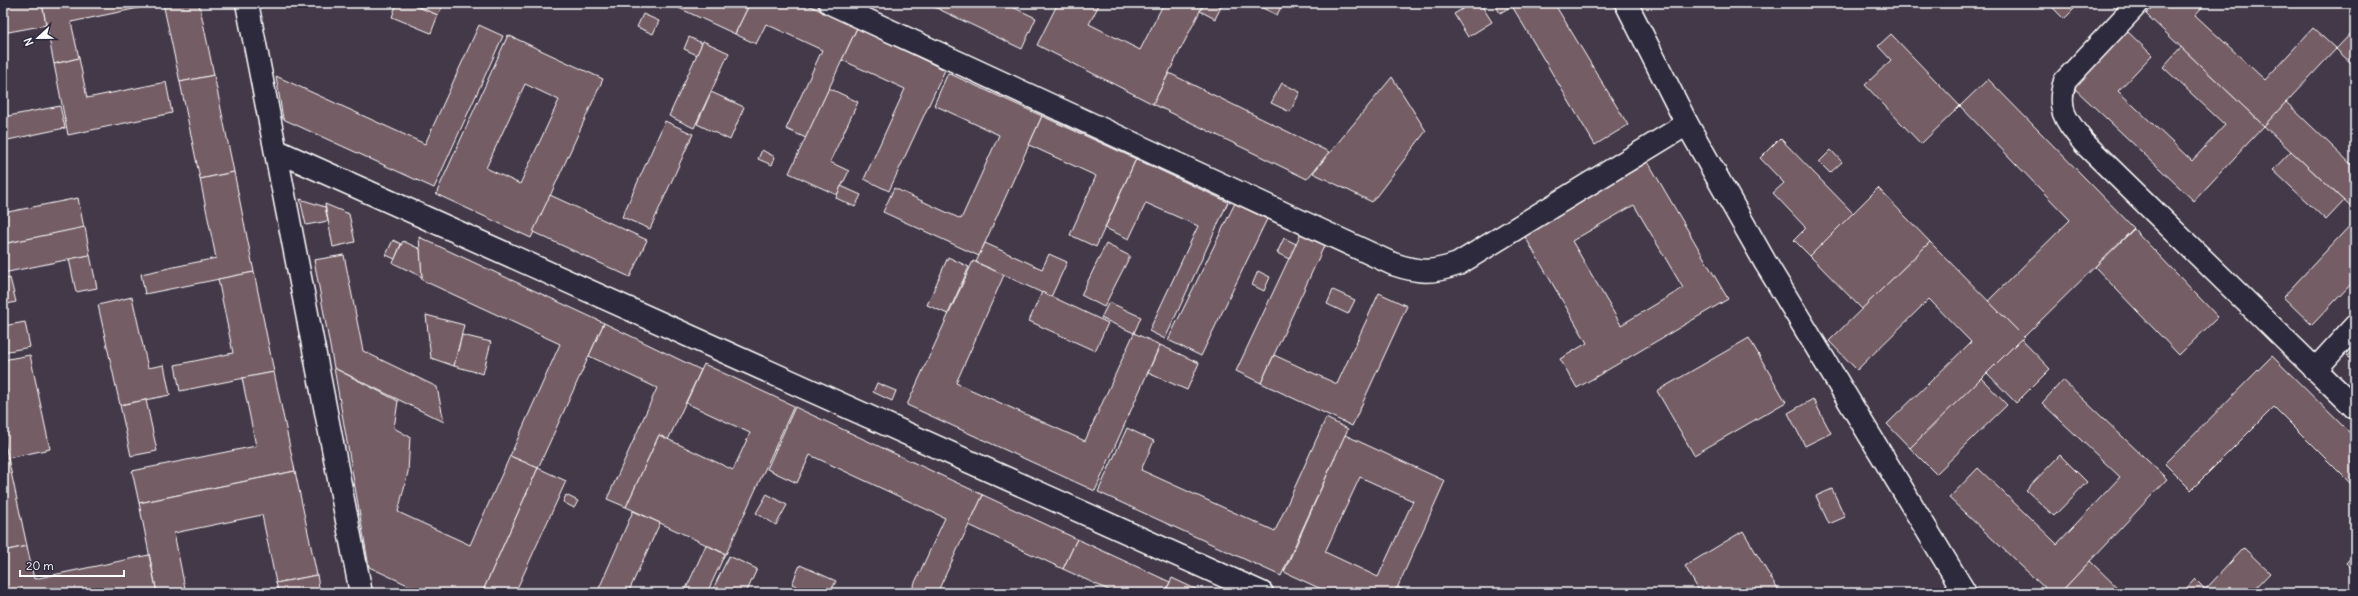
<svg xmlns="http://www.w3.org/2000/svg" width="2358" height="596" font-family="Delius,sans-serif">
<style>
.building{fill:#755d66;stroke:#fff;fill-rule:evenodd}
.lines{fill:none;stroke-linecap:round;stroke-linejoin:round}
.minor-casing{stroke:#fff;stroke-width:25}
.minor{stroke:#2f2a3d;stroke-width:22}
</style>
<rect width="100%" height="100%" fill="#443949"/>
<filter id="ink" filterUnits="userSpaceOnUse"><feTurbulence type="fractalNoise" baseFrequency=".025" numOctaves="2"/><feDisplacementMap in="SourceGraphic" scale="8" xChannelSelector="R" yChannelSelector="G"/><feConvolveMatrix kernelMatrix="1 2 1 2 8 2 1 2 1" color-interpolation-filters="sRGB"/></filter>
<g filter="url(#ink)">
<g class="building">
<path d="M3 3H42L46 25 3 33Z"/>
<path d="M42 3H199L214 75 180 82 163 3 71 22 79 58 54 64Z"/>
<path d="M397 3H409L438 15 431 33 392 17Z"/>
<path d="M416 3H444L438 15 416 6Z"/>
<path d="M668 3H750L735 34Z"/>
<path d="M750 3H804L857 28 806 138 786 129 822 50 766 24 756 44 735 34Z"/>
<path d="M926 3H1004L1036 18 1022 49Z"/>
<path d="M1058 3H1100L1089 24 1140 50 1164 3H1204L1153 104 1037 45Z"/>
<path d="M1204 3H1213L1221 7 1215 19 1200 11Z"/>
<path d="M1252 3H1283L1277 15Z"/>
<path d="M1472 3H1480L1492 22 1468 37 1454 14Z"/>
<path d="M1494 3H1517L1500 13Z"/>
<path d="M1517 3H1554L1628 125 1595 145 1512 6Z"/>
<path d="M2048 3H2080L2064 19Z"/>
<path d="M2156 3H2206L2195 15 2265 80 2313 28 2336 49 2264 126 2146 14Z"/>
<path d="M643 14 659 21 653 34 637 27Z"/>
<path d="M479 25 503 36 434 188 283 119 276 76 425 144Z"/>
<path d="M857 28 945 70 889 191 864 179 905 89 842 60Z"/>
<path d="M2355 29V67L2336 49Z"/>
<path d="M2126 30 2152 55 2118 91 2192 161 2225 125 2163 67 2181 47 2264 126 2194 201 2073 87Z"/>
<path d="M1891 34 1960 106 1921 144 1865 85 1891 60 1878 46Z"/>
<path d="M508 35 603 79 531 238 436 194ZM525 84 559 100 520 184 486 168Z"/>
<path d="M689 37 702 43 697 55 684 49Z"/>
<path d="M703 41 729 53 694 128 669 116Z"/>
<path d="M79 58 87 98 166 82 172 113 68 135 54 64Z"/>
<path d="M948 73 1042 116 979 256 883 212 894 188 961 219 999 135 934 105Z"/>
<path d="M1169 73 1329 152 1307 179 1153 104Z"/>
<path d="M214 75 234 172 200 179 180 82Z"/>
<path d="M1392 77 1426 131 1372 202 1313 173Z"/>
<path d="M1988 79 2134 228 2024 337 1988 301 2070 220 1960 106Z"/>
<path d="M1282 83 1300 92 1290 112 1271 103Z"/>
<path d="M829 88 858 102 830 162 849 171 837 195 789 173Z"/>
<path d="M711 92 744 107 730 140 697 124Z"/>
<path d="M2286 102 2355 168V211L2264 126Z"/>
<path d="M60 106 65 128 3 141V117Z"/>
<path d="M1042 116 1136 159 1096 247 1070 235 1096 176 1029 145Z"/>
<path d="M665 121 693 134 650 229 622 217Z"/>
<path d="M1780 138 1853 213 1810 256 1794 240 1806 228 1773 193 1784 183 1760 158Z"/>
<path d="M762 150 775 157 772 165 758 159Z"/>
<path d="M1831 150 1842 162 1830 173 1819 162Z"/>
<path d="M2291 151 2344 201 2326 220 2273 170Z"/>
<path d="M1136 159 1228 202 1165 339 1149 331 1198 226 1146 203 1129 239 1105 228Z"/>
<path d="M1648 162 1728 299 1577 388 1560 359 1587 343 1524 235ZM1634 205 1683 288 1621 325 1572 241Z"/>
<path d="M234 172 254 272 145 294 141 274 216 258 200 179Z"/>
<path d="M841 186 861 195 855 207 836 198Z"/>
<path d="M1878 188 1930 242 1862 309 1810 256Z"/>
<path d="M550 195 647 240 630 277 533 232Z"/>
<path d="M78 198 84 228 3 244V213Z"/>
<path d="M300 199 325 207 328 221 306 225Z"/>
<path d="M1235 203 1267 219 1201 356 1168 340Z"/>
<path d="M325 204 349 214 355 242 333 247Z"/>
<path d="M2355 220V280L2312 325 2283 297Z"/>
<path d="M85 227 90 255 3 273V244Z"/>
<path d="M2134 229 2218 317 2179 355 2095 267Z"/>
<path d="M1301 233 1325 244 1261 383 1236 371Z"/>
<path d="M419 237 604 323 538 468 510 456 560 344 422 280Z"/>
<path d="M1284 238 1296 244 1289 259 1277 253Z"/>
<path d="M393 240 401 244 395 259 386 255Z"/>
<path d="M403 241 420 249 422 277 393 263Z"/>
<path d="M1930 242 2024 337 1910 448 1887 424 1971 342 1929 299 1857 370 1829 341Z"/>
<path d="M985 243 1042 269 1049 254 1067 262 1051 297 976 262Z"/>
<path d="M1106 244 1130 256 1104 307 1081 295Z"/>
<path d="M90 255 97 288 76 292 69 259Z"/>
<path d="M344 255 363 351 437 387 444 422 334 368 314 260Z"/>
<path d="M948 257 969 267 948 314 927 305Z"/>
<path d="M973 261 1004 275 956 383 1085 441 1134 333 1160 345 1095 491 907 405Z"/>
<path d="M1258 271 1270 277 1264 291 1252 285Z"/>
<path d="M254 272 274 372 180 391 175 365 233 353 218 279Z"/>
<path d="M10 278 16 302 3 305V280Z"/>
<path d="M1333 290 1355 300 1348 314 1327 304Z"/>
<path d="M1042 292 1108 323 1095 351 1029 321Z"/>
<path d="M1379 293 1407 306 1352 426 1261 383 1274 355 1337 384Z"/>
<path d="M132 297 148 368 164 365 170 395 120 405 98 305Z"/>
<path d="M1109 302 1141 317 1134 333 1101 318Z"/>
<path d="M426 315 464 325 454 366 431 358Z"/>
<path d="M25 322 30 347 3 352V326Z"/>
<path d="M604 323 701 370 668 440 659 435 626 507 607 499 657 388 589 356Z"/>
<path d="M462 335 491 342 483 374 454 366Z"/>
<path d="M1749 338 1786 402 1694 455 1657 391Z"/>
<path d="M2021 339 2050 369 2016 403 1987 373Z"/>
<path d="M1160 345 1199 363 1187 390 1148 373Z"/>
<path d="M2355 347V363L2347 356Z"/>
<path d="M30 355 50 449 8 458 3 435V360Z"/>
<path d="M2272 356 2355 438V488L2274 407 2191 490 2165 464Z"/>
<path d="M704 364 794 406 726 554 626 507 659 435 733 470 750 433 686 403Z"/>
<path d="M334 368 398 401 394 428 410 437 408 472 398 512 470 545 510 456 538 468 482 593H425L369 567Z"/>
<path d="M274 372 295 471 139 503 132 471 256 446 242 378Z"/>
<path d="M1981 378 2007 405 1936 474 1910 448Z"/>
<path d="M2063 380 2167 479 2060 593H2050L1949 498 1978 468 2057 544 2120 477 2042 403Z"/>
<path d="M877 383 896 391 892 401 873 392Z"/>
<path d="M1813 399 1831 433 1805 446 1788 413Z"/>
<path d="M146 400 157 451 131 456 120 405Z"/>
<path d="M795 407 983 495 937 593 911 591 945 518 810 455 797 483 767 469Z"/>
<path d="M1326 418 1348 429 1281 576 1098 492 1127 428 1154 441 1141 470 1275 531Z"/>
<path d="M3 435 8 458 3 459Z"/>
<path d="M1345 435 1445 481 1395 593H1330L1284 572ZM1360 477 1413 501 1378 577 1325 552Z"/>
<path d="M2060 455 2087 482 2054 516 2026 490Z"/>
<path d="M8 458 27 546 3 551V459Z"/>
<path d="M538 468 566 481 515 593H482Z"/>
<path d="M295 471 317 575 276 583 262 515 174 533 186 593H157L139 503Z"/>
<path d="M1832 489 1845 517 1829 524 1816 496Z"/>
<path d="M767 494 787 505 776 525 756 513Z"/>
<path d="M566 495 578 501 574 508 563 502Z"/>
<path d="M983 495 1077 539 1063 569 969 525Z"/>
<path d="M633 511 660 523 628 593H597Z"/>
<path d="M1743 531 1780 593H1712L1708 586 1699 591 1685 566Z"/>
<path d="M1077 539 1170 582 1165 593H1115L1063 569Z"/>
<path d="M706 545 725 554 707 593H684Z"/>
<path d="M27 546 34 579 149 555 157 593H3V551Z"/>
<path d="M2244 548 2270 573 2251 593H2202Z"/>
<path d="M2355 553V572L2346 563Z"/>
<path d="M729 556 757 569 746 593H711Z"/>
<path d="M2090 561 2123 593H2060Z"/>
<path d="M800 565 836 581 830 593H810L792 584Z"/>
<path d="M317 575 320 593H279L276 583Z"/>
<path d="M1172 578 1204 593H1165Z"/>
<path d="M2195 579 2206 590 2202 593H2182Z"/>
<path d="M1397 587 1411 593H1395Z"/>
</g>
<g class="lines">
<g class="minor-casing">
<g id="minor">
<path d="M247 3 361 593"/>
<path d="M830 3 1393 264C1420 273 1432 273 1458 264L1687 124"/>
<path d="M1626 3 1687 124 1765 262 1965 593"/>
<path d="M2138 3 2065 81C2056 110 2066 120 2084 143L2355 408"/>
<path d="M277 151 1262 593"/>
<path d="M2315 370 2355 326"/>
</g>
</g>
<use href="#minor" class="minor"/>
</g>
</g>
<rect width="2358" height="596" fill="none" stroke="#2f2a3d" stroke-width="16"/>
<rect x="8" y="8" width="2342" height="580" fill="none" stroke="#fff" stroke-width="1.5" filter="url(#ink)"/>
<g transform="translate(38 38) rotate(248)" stroke="#2f2a3d" stroke-width="3" paint-order="stroke">
<path d="M0-3L7 15L0 10L-7 15Z" fill="#ffffff"/>
<text y="-6" font-size="11" font-weight="bold" text-anchor="middle" fill="#ffffff">N</text>
</g>
<path d="M20 570v6h104v-6" fill="none" stroke="#ffffff" stroke-width="2"/>
<text x="26" y="570" font-size="12" fill="#ffffff" stroke="#2f2a3d" stroke-width="3" paint-order="stroke">20 m</text>
</svg>
